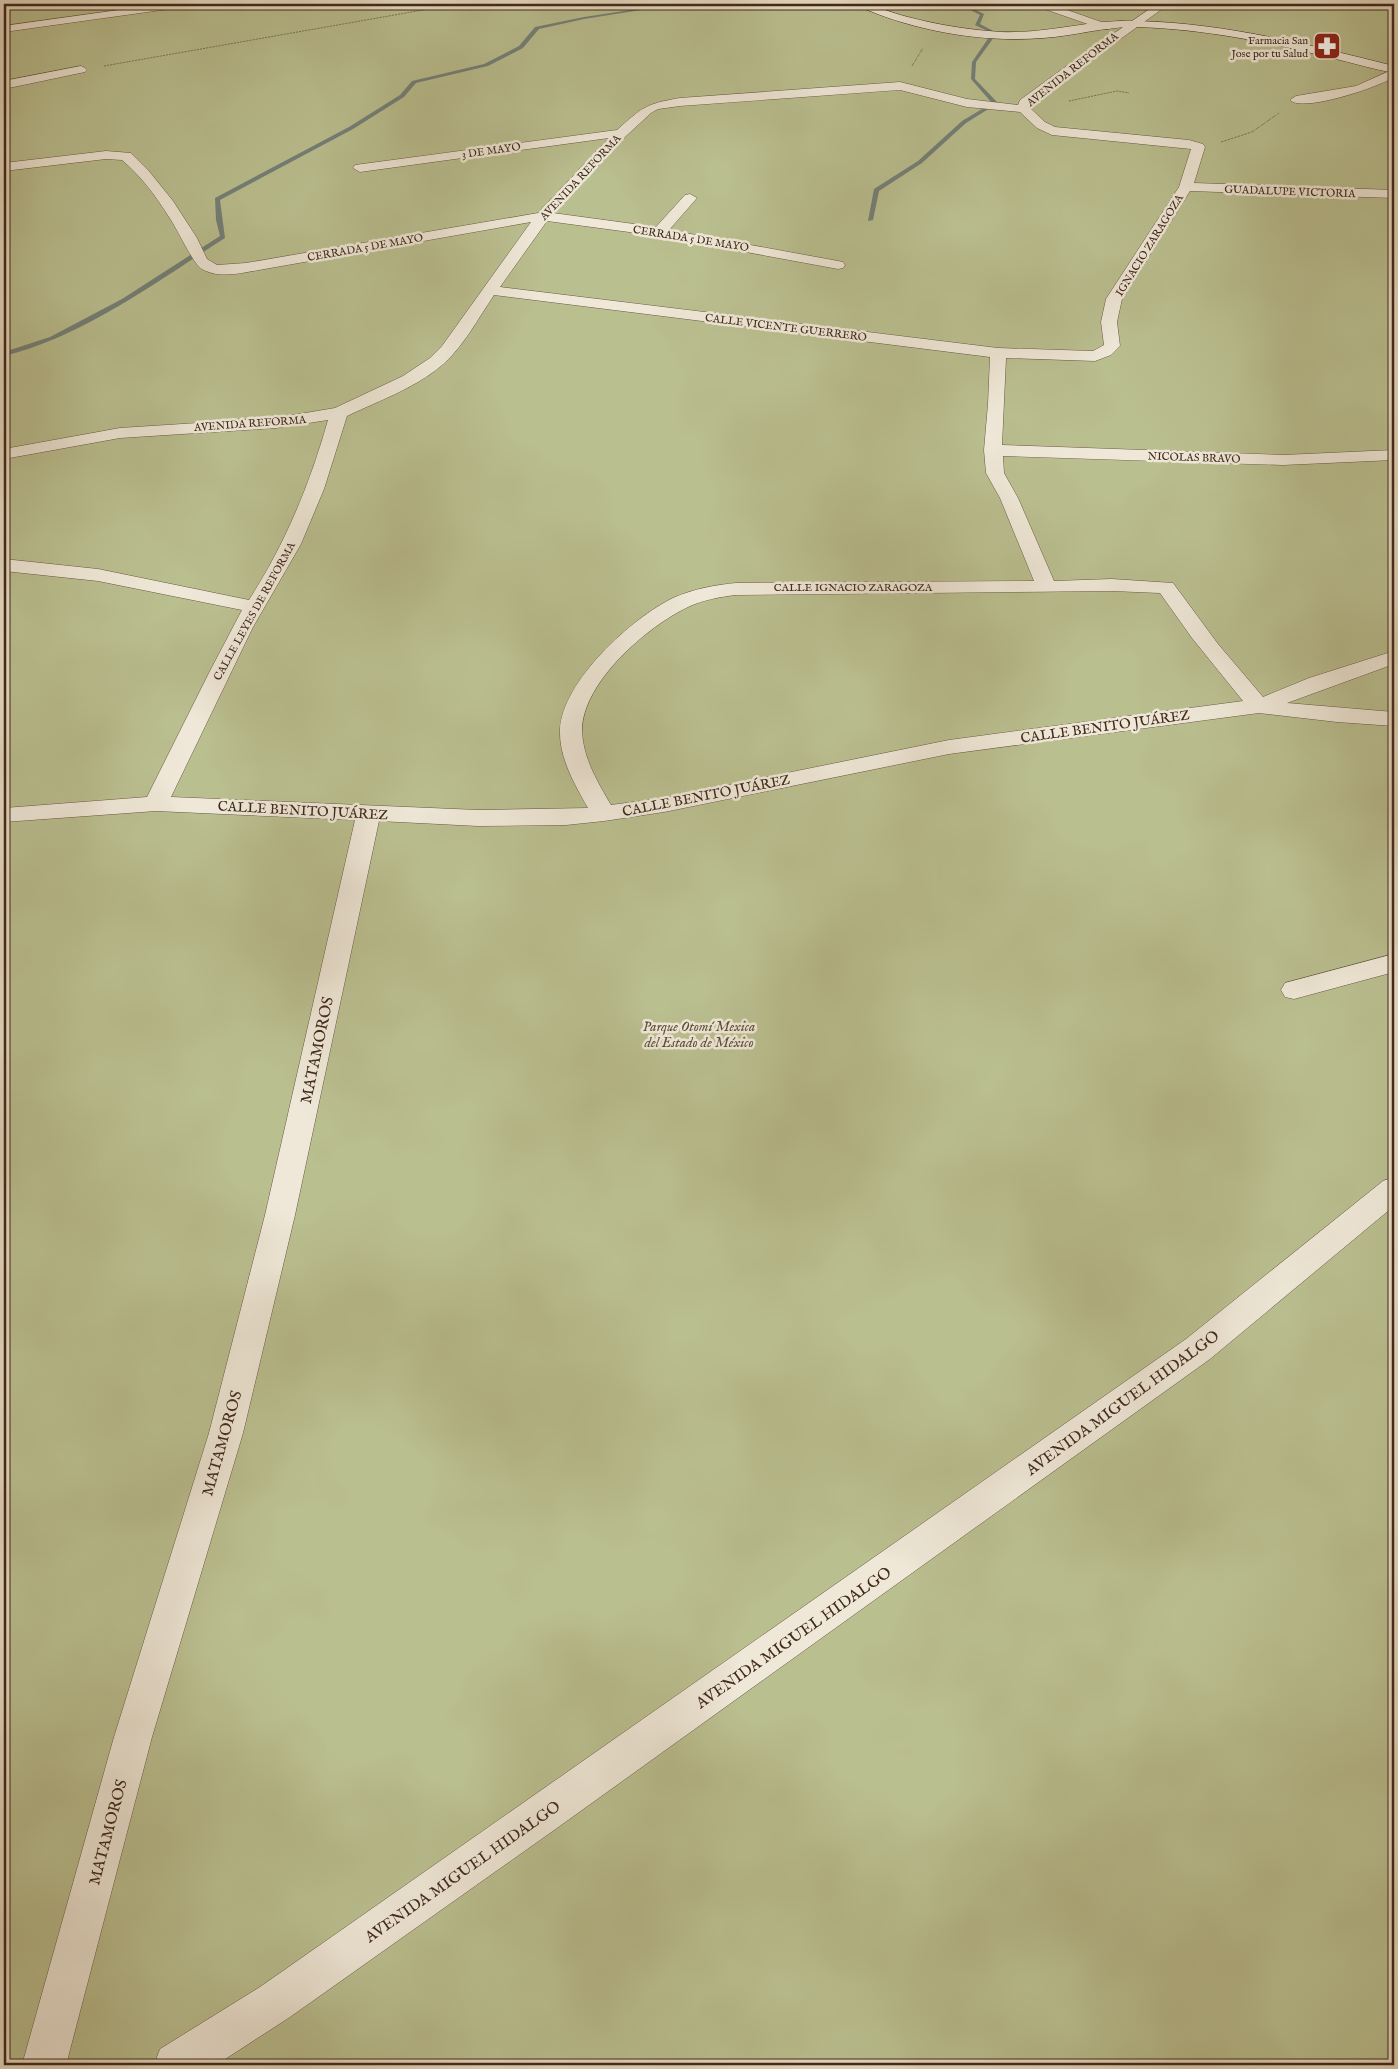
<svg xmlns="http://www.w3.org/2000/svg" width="1398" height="2069" font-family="'IM FELL English',serif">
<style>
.green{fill:#babf90;stroke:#7d7456}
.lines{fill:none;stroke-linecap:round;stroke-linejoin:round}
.stream{fill:#748179;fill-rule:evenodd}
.street-casing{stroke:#6a5645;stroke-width:1}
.secondary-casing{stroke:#40291b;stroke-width:1}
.path{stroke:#40291b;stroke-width:1;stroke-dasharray:0.5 1;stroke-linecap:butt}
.street{fill:#efe8d8;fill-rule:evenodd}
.secondary{fill:#efe8d8;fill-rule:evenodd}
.labels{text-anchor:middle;stroke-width:5;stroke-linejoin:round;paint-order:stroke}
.far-poi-label{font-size:11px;fill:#40291b;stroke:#efe8d8;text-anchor:end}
.far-street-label{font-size:11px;fill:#40291b;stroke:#efe8d8}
.street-label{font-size:14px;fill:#40291b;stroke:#efe8d8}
.park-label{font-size:14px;font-style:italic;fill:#5e4e38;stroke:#efe8d8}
.near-street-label{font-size:16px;fill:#40291b;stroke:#efe8d8}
</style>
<rect width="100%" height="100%" fill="#e7dcc3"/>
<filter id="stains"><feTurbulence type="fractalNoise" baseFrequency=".004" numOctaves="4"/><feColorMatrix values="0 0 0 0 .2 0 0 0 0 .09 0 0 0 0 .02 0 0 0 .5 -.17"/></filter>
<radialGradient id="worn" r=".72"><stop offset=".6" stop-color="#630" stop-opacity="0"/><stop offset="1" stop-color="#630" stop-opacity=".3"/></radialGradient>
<rect class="green" x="4" y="4" width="1390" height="2061"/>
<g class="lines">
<g class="stream">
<path d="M670 4H679L584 19 539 29 523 48 488 66 416 83 404 97 353 129 220 200 225 238C158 281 82 337 4 356V352L50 337 122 299 220 236 216 220 215 198 349 127 400 95 412 81 484 64 519 46 535 27 584 17Z"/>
<path d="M959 4H964L984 14 980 24 997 33 976 62 975 79 998 103 966 123 922 163 879 191 873 220 868 221 874 189 918 161 962 121 992 103 971 79 972 62 992 33 975 25 980 15Z"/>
</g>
<g class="street-casing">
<g id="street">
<path d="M162 4H188L183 7 4 32V26Z"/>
<path d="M1035 4H1050L1110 25 1112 27 1110 29H1102L1036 6Z"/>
<path d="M1157 4H1169L1030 104V108L1045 122 1055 127 1189 140 1203 144 1205 147 1194 183 1394 190V198L1190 191 1122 299 1117 322 1120 346 1111 355 1095 361 1006 358 1002 445 1283 455 1394 450V460L1283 465 1003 456 1004 473 1018 498 1054 581 1112 579 1173 583 1218 644 1263 697 1309 678 1394 651V664L1287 703 1394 712V726L1337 722 1259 713 949 754 664 812 604 821 566 825 478 826 379 821 295 1215 243 1433 152 1737 66 2065H22L114 1737 209 1433 265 1215 355 820 156 811 4 822V808L147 797 210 671 242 610 98 581 4 571V559L98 569 249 600C285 544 310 484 328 420L276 428 120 438 4 459V449L120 428 276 418 335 408 403 376 430 358 442 346 531 222 259 270C241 273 219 279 202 269 193 264 177 228 169 217 156 196 141 176 122 160L106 159 4 171V163L106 151 131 153 148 170 173 201 197 238 207 259 217 265 246 263 538 213 609 138 360 172 353 168 355 165 617 130C643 107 645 104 680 98L900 82 967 99 1018 105 1020 100 1072 62ZM900 90 967 107 1020 112 1037 128 1052 135 1191 149 1179 187 1106 299 1101 322 1104 345 1093 351 998 348 500 287 547 221 659 236 838 269 843 268 845 265 843 262 838 261 669 230 697 198 690 194 685 195 656 227 553 213 626 136 651 113 658 109 680 106ZM494 295 990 357 988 404 984 450 986 473 1000 498 1034 581 736 583C715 585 693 589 673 598 632 618 562 681 560 730 559 758 575 785 588 808L478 810 171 797 253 627 301 544 324 489 347 416C378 401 415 388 441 366 462 349 479 317 494 295ZM1112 591 1160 593 1192 638 1243 701 949 740 664 798 611 805C598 783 583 758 582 731 582 682 648 626 688 607 703 600 719 597 736 595Z"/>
<path d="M81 66 85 68 87 70 85 72 4 89V81Z"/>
<path d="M1394 69V77C1379 87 1302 113 1290 100L1296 96 1356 86Z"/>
<path d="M1394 954V972L1294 999 1285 997 1281 990 1285 983Z"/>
<path d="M1394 1177V1206L1210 1359 557 1828 290 2017 216 2065H154L160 2049 260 1987 1186 1339 1383 1181Z"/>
</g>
</g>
<g class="secondary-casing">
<path id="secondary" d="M857 4C875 4 890 13 908 17 938 25 970 30 1001 32 1049 34 1091 19 1137 21 1224 23 1310 45 1394 66V73C1373 69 1353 63 1332 58 1268 42 1203 29 1137 27 1106 26 1075 36 1043 38 982 43 914 31 858 6Z"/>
</g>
<g class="path">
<path d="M104 66 457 4"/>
<path d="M912 66 923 48"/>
<path d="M1069 101 1117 91 1129 93"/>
<path d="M1221 142 1252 132 1279 113"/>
</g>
<use href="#street" class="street"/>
<use href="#secondary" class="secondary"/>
</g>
<defs>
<g id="pharmacy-square" transform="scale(1.4375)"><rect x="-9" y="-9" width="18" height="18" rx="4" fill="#8f2418" stroke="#efe8d8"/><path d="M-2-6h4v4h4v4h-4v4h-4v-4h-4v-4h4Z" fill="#fff"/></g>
</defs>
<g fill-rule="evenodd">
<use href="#pharmacy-square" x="1327" y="46"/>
</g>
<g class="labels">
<g class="far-poi-label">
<text x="1308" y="44">Farmacia San<tspan x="1308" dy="13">Jose por tu Salud</tspan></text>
</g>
<g class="far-street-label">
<text transform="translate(1072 69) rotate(-38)" y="4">AVENIDA REFORMA</text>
<text transform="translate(491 150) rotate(-8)" y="4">3 DE MAYO</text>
<text transform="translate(580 177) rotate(-47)" y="4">AVENIDA REFORMA</text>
<text transform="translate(1290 191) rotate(2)" y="4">GUADALUPE VICTORIA</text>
<text transform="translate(691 238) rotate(9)" y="4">CERRADA 5 DE MAYO</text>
<text transform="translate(1149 245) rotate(-58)" y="4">IGNACIO ZARAGOZA</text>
<text transform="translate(365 247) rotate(-10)" y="4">CERRADA 5 DE MAYO</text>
<text transform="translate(786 327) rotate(7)" y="4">CALLE VICENTE GUERRERO</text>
<text transform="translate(250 423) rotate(-4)" y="4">AVENIDA REFORMA</text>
<text transform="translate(1194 457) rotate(2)" y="4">NICOLAS BRAVO</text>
<text x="853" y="591">CALLE IGNACIO ZARAGOZA</text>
<text transform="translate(254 611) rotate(-61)" y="4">CALLE LEYES DE REFORMA</text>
</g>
<g class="street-label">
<text transform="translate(1105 726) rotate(-8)" y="5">CALLE BENITO JUÁREZ</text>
<text transform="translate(706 795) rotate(-11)" y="5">CALLE BENITO JUÁREZ</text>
<text transform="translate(303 810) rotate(3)" y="5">CALLE BENITO JUÁREZ</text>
</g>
<g class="park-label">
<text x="699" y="1031">Parque Otomí Mexica<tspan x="699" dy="16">del Estado de México</tspan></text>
</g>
<g class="near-street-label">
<text transform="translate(316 1050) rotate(-78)" y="6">MATAMOROS</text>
<text transform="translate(1122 1402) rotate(-36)" y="6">AVENIDA MIGUEL HIDALGO</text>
<text transform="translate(221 1443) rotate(-74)" y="6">MATAMOROS</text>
<text transform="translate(793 1637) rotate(-35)" y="6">AVENIDA MIGUEL HIDALGO</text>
<text transform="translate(107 1832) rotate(-75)" y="6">MATAMOROS</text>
<text transform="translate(462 1871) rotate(-35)" y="6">AVENIDA MIGUEL HIDALGO</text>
</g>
</g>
<rect width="1398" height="2069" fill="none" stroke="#e7dcc3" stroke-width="20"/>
<rect x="5" y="5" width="1388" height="2059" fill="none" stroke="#40291b" stroke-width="2.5"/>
<rect x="10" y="10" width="1378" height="2049" fill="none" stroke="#40291b"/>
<rect width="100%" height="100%" filter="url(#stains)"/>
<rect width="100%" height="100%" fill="url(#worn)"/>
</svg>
